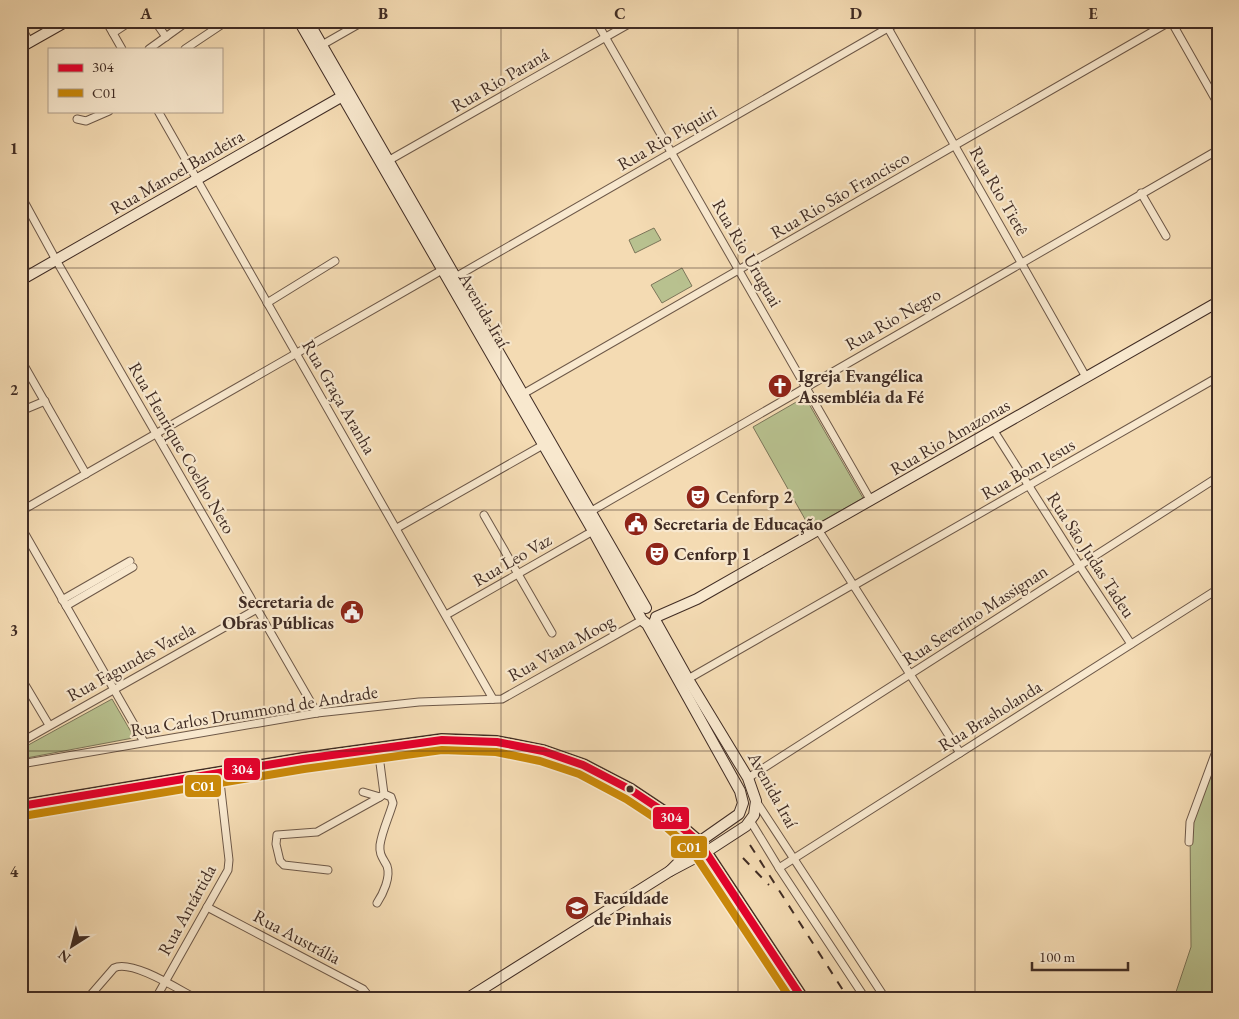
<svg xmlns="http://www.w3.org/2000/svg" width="1239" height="1019" font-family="'EB Garamond',serif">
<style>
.green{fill:#b8c18f;stroke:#7c765a}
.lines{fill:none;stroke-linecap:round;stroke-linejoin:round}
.street-casing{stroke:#6d5848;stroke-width:9}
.secondary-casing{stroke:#402c24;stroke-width:12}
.primary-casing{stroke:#402c24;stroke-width:14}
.street{stroke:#f8e8ce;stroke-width:7}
.secondary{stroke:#f8e8ce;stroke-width:10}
.primary{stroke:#eabe7a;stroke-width:11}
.rail{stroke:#402c24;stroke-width:2;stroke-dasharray:9 9;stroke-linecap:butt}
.bus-1-casing{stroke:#f8e8ce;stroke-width:11}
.bus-2-casing{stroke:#f8e8ce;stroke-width:11}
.bus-1{stroke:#e4002b;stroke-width:8}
.bus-2{stroke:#c98809;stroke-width:8}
.grid{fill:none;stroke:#402c24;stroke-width:1;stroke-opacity:0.55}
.bus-dot{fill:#402c24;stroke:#f8e8ce;stroke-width:2}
.labels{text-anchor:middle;stroke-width:4.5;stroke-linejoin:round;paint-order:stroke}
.street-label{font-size:18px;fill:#402c24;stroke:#f8e8ce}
.poi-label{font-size:18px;font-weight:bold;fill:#402c24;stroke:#f8e8ce;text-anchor:start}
.line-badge{stroke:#f8e8ce;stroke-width:2}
.badge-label{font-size:14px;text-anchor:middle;font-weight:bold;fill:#fff}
.neatline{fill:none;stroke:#402c24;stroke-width:2}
.grid-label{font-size:16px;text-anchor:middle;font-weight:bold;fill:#402c24}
</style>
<rect width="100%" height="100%" fill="#f4dbb3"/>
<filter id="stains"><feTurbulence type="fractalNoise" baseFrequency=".004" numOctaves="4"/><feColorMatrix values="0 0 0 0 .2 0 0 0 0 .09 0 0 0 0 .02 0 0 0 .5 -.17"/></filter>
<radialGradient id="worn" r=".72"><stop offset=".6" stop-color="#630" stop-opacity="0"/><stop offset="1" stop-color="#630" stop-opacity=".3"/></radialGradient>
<g class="green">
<path d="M654 228 661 240 635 253 629 240Z"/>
<path d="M682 268 692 286 662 303 651 285Z"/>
<path d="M805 397 863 498 810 528 753 427Z"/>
<path d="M112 699 134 737 133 738 21 759V749Z"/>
<path d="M1218 746V998H1174L1191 947 1190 822Z"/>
</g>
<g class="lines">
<g class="street-casing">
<g id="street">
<path d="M106 21 122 49"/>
<path d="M155 21 166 37"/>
<path d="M596 21 871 501"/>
<path d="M884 21 1086 377"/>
<path d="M1171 21 1218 104"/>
<path d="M21 27 30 43"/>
<path d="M113 33 131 21"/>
<path d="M322 45 364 21"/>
<path d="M149 49 188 21"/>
<path d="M185 49 227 21"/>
<path d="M158 111 493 699"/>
<path d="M77 119 86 121 109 111"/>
<path d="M386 162 634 21"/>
<path d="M1141 193 1166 236"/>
<path d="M21 196 56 260 317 713"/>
<path d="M452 279 900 21"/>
<path d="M267 303 335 261"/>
<path d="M21 360 86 474"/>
<path d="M523 394 1171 21"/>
<path d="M21 411 45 401"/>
<path d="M994 431 1079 565 1131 644"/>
<path d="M21 511 442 270"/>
<path d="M588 513 1218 150"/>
<path d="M484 515 552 633"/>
<path d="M21 527 144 742"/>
<path d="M397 528 543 445"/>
<path d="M819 531 960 753"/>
<path d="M853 586 1218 377"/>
<path d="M62 600 130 561"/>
<path d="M66 606 133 567"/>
<path d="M446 615 593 531"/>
<path d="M21 678 49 725"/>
<path d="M688 679 852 585"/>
<path d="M21 742 257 609"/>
<path d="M21 764 317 713 419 702 502 699 642 620"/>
<path d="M748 778 1218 477"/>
<path d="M363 792 380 797 384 794 378 748"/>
<path d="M756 801 885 998"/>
<path d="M751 822 779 868 865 998"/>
<path d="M1189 842 1190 822 1218 746"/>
<path d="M779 868 1218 589"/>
<path d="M328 870 284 865 280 861 276 844 277 835 317 832 380 797"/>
<path d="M377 903C383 894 391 877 387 866 383 858 379 855 380 845 382 831 389 817 393 803L391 797 384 794"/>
<path d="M207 907 363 989 370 998"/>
<path d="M88 998 114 968C131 959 178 989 195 998"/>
<path d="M156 998 228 870 229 860 219 773"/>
</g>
</g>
<g class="secondary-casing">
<g id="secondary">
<path d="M299 21 593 531 642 620 647 624 740 791 743 803 739 814 699 842 670 871"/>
<path d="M308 21 646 608"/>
<path d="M21 47 67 21"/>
<path d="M21 280 348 93"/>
<path d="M656 617 697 599 1218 302"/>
<path d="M468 998 670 871 706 852 746 826 754 815 756 801 748 778 688 679 655 620"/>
</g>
</g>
<g class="primary-casing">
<path id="primary" d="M21 806 303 759 442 740 497 742 543 751 583 765 631 790 664 812 699 842 802 998"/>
</g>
<use href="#street" class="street"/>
<use href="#secondary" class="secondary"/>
<use href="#primary" class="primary"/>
<g class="rail">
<path d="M750 845 848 998"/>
<path d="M743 858 769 885"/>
</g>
<g class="bus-1-casing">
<path id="bus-1" d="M21 806 303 759 442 740 497 742 543 751 583 765 631 790 664 812 699 842 802 998"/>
</g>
<g class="bus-2-casing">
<path id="bus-2" d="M23 816 304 769 442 750 496 752 540 761 579 774 626 799 658 820 691 849 790 998"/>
</g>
<use href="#bus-1" class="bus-1"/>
<use href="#bus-2" class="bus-2"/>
</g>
<path class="grid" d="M264 21V998M501 21V998M738 21V998M975 21V998M21 268H1218M21 510H1218M21 751H1218"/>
<defs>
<g id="church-disc" transform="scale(1.25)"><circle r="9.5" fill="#8f2418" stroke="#f8e8ce"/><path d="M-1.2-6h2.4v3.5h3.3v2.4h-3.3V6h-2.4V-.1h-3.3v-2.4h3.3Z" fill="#fff"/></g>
<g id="theatre-disc" transform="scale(1.25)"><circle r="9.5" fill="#8f2418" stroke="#f8e8ce"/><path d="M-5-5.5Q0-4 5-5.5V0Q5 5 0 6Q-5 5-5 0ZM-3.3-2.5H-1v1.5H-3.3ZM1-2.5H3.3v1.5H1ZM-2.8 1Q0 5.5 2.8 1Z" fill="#fff"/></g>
<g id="civic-disc" transform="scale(1.25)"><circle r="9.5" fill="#8f2418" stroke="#f8e8ce"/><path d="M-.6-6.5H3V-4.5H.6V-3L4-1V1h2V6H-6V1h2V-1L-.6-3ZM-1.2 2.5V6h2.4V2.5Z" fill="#fff"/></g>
<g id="university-disc" transform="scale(1.25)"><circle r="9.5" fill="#8f2418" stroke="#f8e8ce"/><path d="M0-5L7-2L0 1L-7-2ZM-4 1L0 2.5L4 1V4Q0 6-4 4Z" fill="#fff"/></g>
</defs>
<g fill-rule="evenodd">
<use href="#church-disc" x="780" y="386"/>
<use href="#theatre-disc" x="698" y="497"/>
<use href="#civic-disc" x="636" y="524"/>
<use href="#theatre-disc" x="657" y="554"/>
<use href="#civic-disc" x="352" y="612"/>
<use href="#university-disc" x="577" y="908"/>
</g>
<circle class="bus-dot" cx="630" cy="789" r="4.5"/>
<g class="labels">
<g class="street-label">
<text transform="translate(500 80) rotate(-30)" y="6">Rua Rio Paraná</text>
<text transform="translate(667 138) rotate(-30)" y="6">Rua Rio Piquiri</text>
<text transform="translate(177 172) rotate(-30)" y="6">Rua Manoel Bandeira</text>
<text transform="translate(999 191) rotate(60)" y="6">Rua Rio Tietê</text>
<text transform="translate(840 195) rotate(-30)" y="6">Rua Rio São Francisco</text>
<text transform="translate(747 253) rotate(60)" y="6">Rua Rio Uruguai</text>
<text transform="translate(484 310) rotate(60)" y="6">Avenida Iraí</text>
<text transform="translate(893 319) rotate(-30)" y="6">Rua Rio Negro</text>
<text transform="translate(339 397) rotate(60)" y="6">Rua Graça Aranha</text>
<text transform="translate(950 437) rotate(-30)" y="6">Rua Rio Amazonas</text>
<text transform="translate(182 448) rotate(60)" y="6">Rua Henrique Coelho Neto</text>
<text transform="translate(1028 469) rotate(-30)" y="6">Rua Bom Jesus</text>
<text transform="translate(1091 555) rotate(57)" y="6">Rua São Judas Tadeu</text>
<text transform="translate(512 560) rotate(-30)" y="6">Rua Leo Vaz</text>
<text transform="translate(975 615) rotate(-33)" y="6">Rua Severino Massignan</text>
<text transform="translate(561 648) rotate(-29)" y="6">Rua Viana Moog</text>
<text transform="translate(131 662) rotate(-29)" y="6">Rua Fagundes Varela</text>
<text transform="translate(254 711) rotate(-9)" y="6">Rua Carlos Drummond de Andrade</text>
<text transform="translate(990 716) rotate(-32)" y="6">Rua Brasholanda</text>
<text transform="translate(773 790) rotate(61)" y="6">Avenida Iraí</text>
<text transform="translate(187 910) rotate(-61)" y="6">Rua Antártida</text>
<text transform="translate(297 937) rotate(28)" y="6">Rua Austrália</text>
</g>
<g class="poi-label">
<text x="798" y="382">Igreja Evangélica<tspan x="798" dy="21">Assembléia da Fé</tspan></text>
<text x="716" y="503">Cenforp 2</text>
<text x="654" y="530">Secretaria de Educação</text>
<text x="674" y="560">Cenforp 1</text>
<text x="334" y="608" text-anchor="end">Secretaria de<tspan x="334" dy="21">Obras Públicas</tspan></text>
<text x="594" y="904">Faculdade<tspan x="594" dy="21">de Pinhais</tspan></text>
</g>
</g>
<g class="line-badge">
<rect x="223" y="757" width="38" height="24" rx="5" fill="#e4002b"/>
<rect x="184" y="774" width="38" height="24" rx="5" fill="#c98809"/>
<rect x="652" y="806" width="38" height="24" rx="5" fill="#e4002b"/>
<rect x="670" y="835" width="38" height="24" rx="5" fill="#c98809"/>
</g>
<g class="badge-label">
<text x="242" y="774">304</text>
<text x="203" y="791">C01</text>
<text x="671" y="822">304</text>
<text x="689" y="852">C01</text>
</g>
<rect width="1239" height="1019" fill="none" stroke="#f4dbb3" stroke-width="55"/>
<rect x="48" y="48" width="175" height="65" fill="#f8e8ce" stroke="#ae9d8a"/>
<rect x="58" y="64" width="25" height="8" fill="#e4002b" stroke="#ae9d8a"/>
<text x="92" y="72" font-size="15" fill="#402c24">304</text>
<rect x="58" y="89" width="25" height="8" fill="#c98809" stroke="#ae9d8a"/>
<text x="92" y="98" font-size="15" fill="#402c24">C01</text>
<g transform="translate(72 946) rotate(216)" stroke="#f8e8ce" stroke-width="4" paint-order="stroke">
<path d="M0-4L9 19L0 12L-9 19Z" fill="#402c24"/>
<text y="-8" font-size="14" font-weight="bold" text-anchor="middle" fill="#402c24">N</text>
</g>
<path d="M1032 962v8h96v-8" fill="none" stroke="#402c24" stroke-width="2.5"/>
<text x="1039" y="962" font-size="15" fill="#402c24" stroke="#f8e8ce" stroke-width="4" paint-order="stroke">100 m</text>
<rect x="28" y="28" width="1184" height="964" class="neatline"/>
<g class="grid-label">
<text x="146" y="19">A</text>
<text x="383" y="19">B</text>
<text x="620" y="19">C</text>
<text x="856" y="19">D</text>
<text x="1093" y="19">E</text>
<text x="14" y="154">1</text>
<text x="14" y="395">2</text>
<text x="14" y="636">3</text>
<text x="14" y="877">4</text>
</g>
<rect width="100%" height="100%" filter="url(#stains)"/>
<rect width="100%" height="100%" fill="url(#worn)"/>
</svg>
